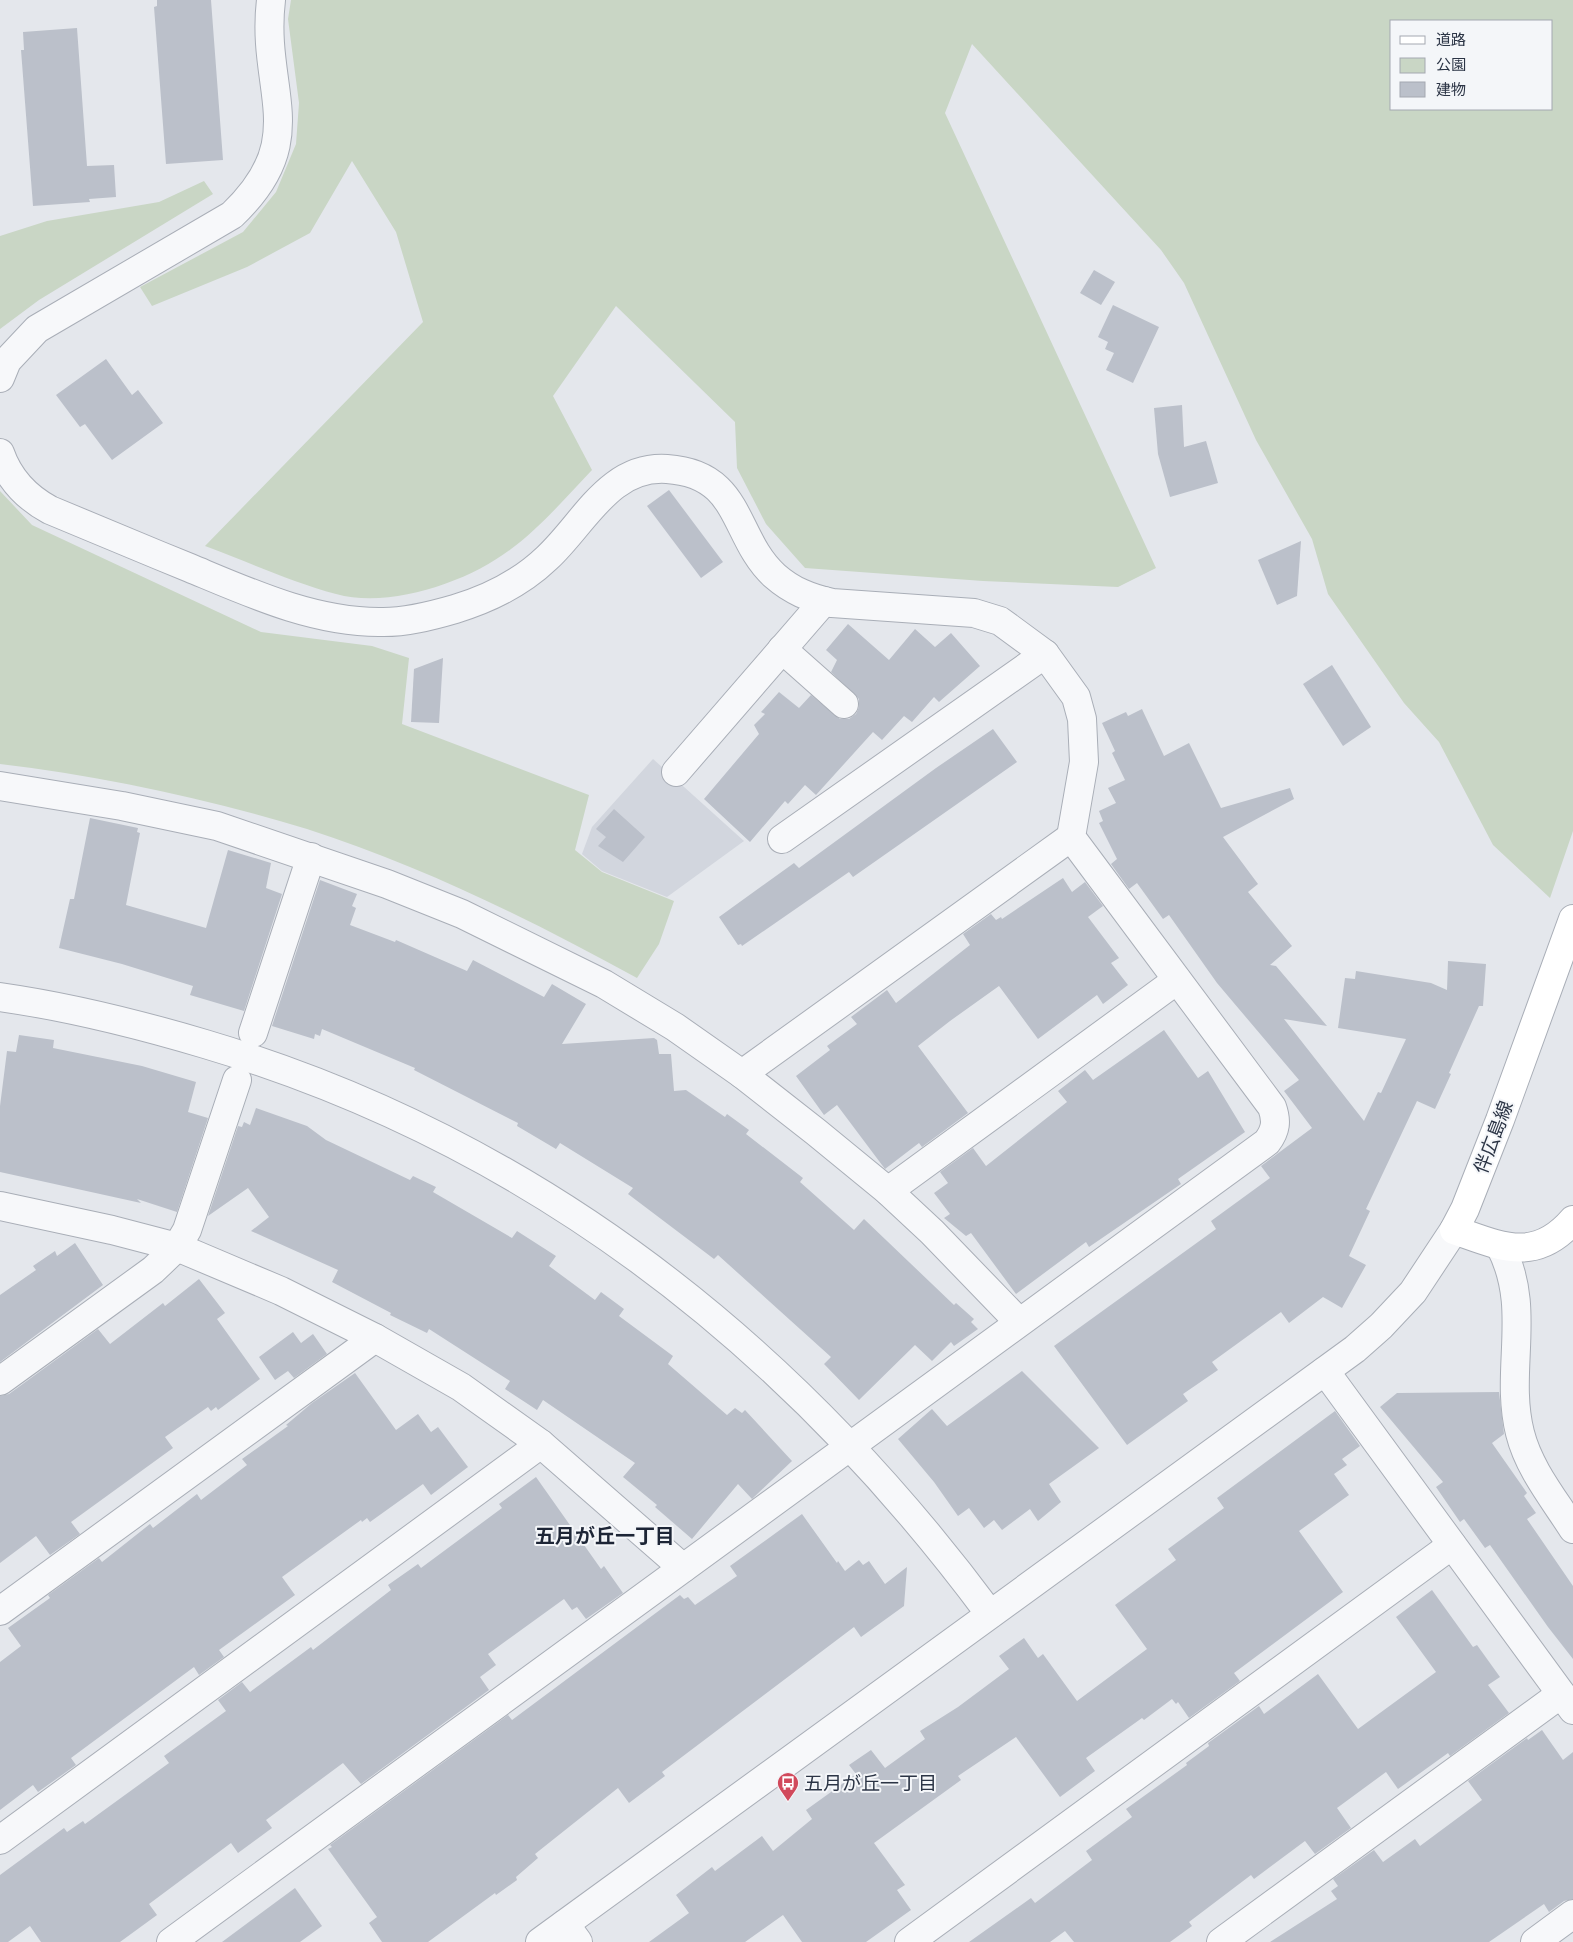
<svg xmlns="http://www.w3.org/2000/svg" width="1573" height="1942" font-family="Karla,'Noto Sans JP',sans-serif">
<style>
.built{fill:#d2d6de}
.green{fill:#c9d6c5;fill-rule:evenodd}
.building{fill:#bbc0ca}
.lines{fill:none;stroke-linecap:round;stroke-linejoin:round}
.minor-casing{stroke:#a9aeb7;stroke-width:30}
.tertiary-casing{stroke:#a9aeb7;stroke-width:30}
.secondary-casing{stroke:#a9aeb7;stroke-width:30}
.minor{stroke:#f7f8fa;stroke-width:28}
.tertiary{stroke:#f7f8fa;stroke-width:28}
.secondary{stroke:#fff;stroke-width:28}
.labels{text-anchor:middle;stroke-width:4;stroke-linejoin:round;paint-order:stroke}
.street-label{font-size:19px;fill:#2b3445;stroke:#f4f6f9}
.poi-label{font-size:19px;fill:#2b3445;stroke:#f4f6f9;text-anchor:start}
.neighbourhood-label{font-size:20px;font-weight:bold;fill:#1d2536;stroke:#f4f6f9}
</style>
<rect width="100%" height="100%" fill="#e4e7ec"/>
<path class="built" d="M653 759 744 841 667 897 602 871 582 854 592 827Z"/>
<g class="green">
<path d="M291 0H1573V831L1550 898 1493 845 1439 742 1404 703 1328 594 1312 539 1256 440 1184 283 1161 250 972 44 945 113 1156 568 1118 587 983 581 805 568 766 524 737 468 735 422 616 306 553 396 592 470C566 497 541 527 511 549 468 582 390 609 336 594 292 582 248 562 205 546L423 322 396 232 352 161 310 233 247 267 152 306 140 287 243 232 276 192 296 144 299 103 288 19ZM1392 21H1552V109H1392Z"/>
<path d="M204 181 213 194 39 300 0 329V236L47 221 159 202Z"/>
<path d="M0 491 32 525 261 632 372 646 409 658 402 724 589 795 575 850 602 872 674 901 659 944 637 978C531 920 422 866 307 829 209 799 101 776 0 764Z"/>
</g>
<g class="building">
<path d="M157 0H211L223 160 166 164 154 7 157 6Z"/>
<path d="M77 28 87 166 114 165 116 197 89 199 90 202 33 206 21 50H24L23 32Z"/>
<path d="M1094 270 1115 282 1101 305 1080 293Z"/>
<path d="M1113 305 1159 327 1133 383 1106 370 1114 353 1105 349 1108 342 1098 337Z"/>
<path d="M106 359 132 395 138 390 163 423 112 460 85 424 80 427 56 395Z"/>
<path d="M1182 405 1184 447 1206 441 1218 483 1170 497 1158 454 1154 408Z"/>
<path d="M669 490 723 562 701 578 647 506Z"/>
<path d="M1301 541 1297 596 1277 605 1258 560Z"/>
<path d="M848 624 889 660 915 629 935 647 951 633 980 666 939 702 934 697 912 722 904 716 882 740 873 732 816 795 805 785 788 804 785 801 750 842 704 799 759 734 754 725 765 714 761 712 779 692 799 708 811 695 840 719H849L856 714 859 707V699L831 672 837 660 826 650Z"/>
<path d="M443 658 439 723 411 722 414 669Z"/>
<path d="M1332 665 1371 727 1343 746 1303 684Z"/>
<path d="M1142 709 1164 756 1189 743 1221 808 1290 788 1294 799 1223 837 1258 884 1248 892 1292 946 1270 965 1276 966 1327 1026 1284 1019 1364 1121 1378 1092 1381 1093 1406 1039 1338 1028 1345 978 1355 979 1356 971 1431 983 1447 990 1448 961 1486 964 1483 1006H1479L1449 1073 1451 1074 1435 1109 1417 1101 1366 1209 1370 1211 1349 1256 1366 1265 1342 1308 1323 1297 1289 1323 1281 1312 1212 1362 1218 1370 1183 1394 1188 1401 1127 1445 1054 1346 1216 1229 1211 1221 1270 1178 1261 1166 1312 1128 1284 1091 1299 1080 1217 983 1169 915 1163 919 1137 883 1129 889 1111 864 1117 859 1099 823 1103 821 1099 811 1116 803 1108 788 1125 780 1112 753 1115 751 1102 723 1126 712 1128 716Z"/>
<path d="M993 729 1017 762 853 877 849 872 742 946 741 944 738 945 719 917 794 863 799 868 936 768Z"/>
<path d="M614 809 645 837 623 862 598 846 606 837 596 829Z"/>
<path d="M90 818 138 828 137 832 140 833 126 905 206 928 228 850 271 863 266 888 282 894 244 1011 190 995 193 986 122 964 59 948 70 899H74Z"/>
<path d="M1063 878 1072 892 1085 882 1103 906 1088 917 1119 958 1111 963 1128 985 1103 1004 1097 995 1038 1039 999 986 950 1021 918 1046 968 1113 922 1147 919 1143 885 1169 837 1105 824 1115 796 1076 830 1050 827 1046 857 1024 851 1017 887 990 896 1003 970 945 963 934 991 914 996 920 1001 917 1002 919Z"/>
<path d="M320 880 357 894 352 906 356 908 350 925 395 942 396 940 467 971 473 960 544 997 552 984 586 1004 562 1044 654 1038 657 1040 659 1054H671L674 1091 686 1090 725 1117 727 1114 749 1130 746 1134 803 1178 800 1182 854 1230 864 1219 954 1305 956 1303 974 1319 971 1322 978 1329 954 1346 951 1342 932 1361 915 1345 859 1400 824 1364 831 1357 718 1255 714 1259 628 1194 633 1188 560 1143 556 1149 517 1126 518 1123 414 1070 415 1068 322 1029 320 1036 315 1034 314 1039 272 1026Z"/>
<path d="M1164 1030 1198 1078 1208 1071 1245 1132 1178 1179 1181 1184 1089 1247 1086 1242 1016 1294 971 1233 966 1236 944 1218 950 1214 934 1193 948 1183 940 1172 973 1148 986 1166 1067 1102 1058 1091 1085 1070 1093 1080Z"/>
<path d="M19 1035 54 1040 53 1048 142 1066 196 1082 188 1112 208 1118 177 1212 137 1199 141 1203 0 1172V1106L7 1051 16 1052Z"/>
<path d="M256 1108 307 1126 326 1140 410 1180 413 1176 436 1187 433 1192 512 1238 517 1231 556 1256 549 1266 595 1300 601 1292 624 1309 619 1316 673 1356 668 1364 727 1415 735 1408 742 1413 745 1410 792 1461 752 1499 738 1484 692 1539 655 1507 657 1505 623 1477 635 1463 543 1400 537 1410 505 1389 510 1381 429 1329 427 1333 390 1315 391 1313 332 1282 338 1270 251 1231 269 1217 248 1188 208 1216 238 1126 242 1127 244 1122 250 1125Z"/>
<path d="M75 1243 103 1285 0 1362V1295L36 1270 33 1266 55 1251 57 1256Z"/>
<path d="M199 1279 225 1313 217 1319 260 1379 218 1410 216 1407 211 1411 208 1407 165 1437 173 1448 71 1522 80 1534 50 1555 36 1536 0 1563V1396L9 1394 98 1329 110 1344 163 1303 165 1306Z"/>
<path d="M293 1332 301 1343 313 1334 327 1354 294 1378 288 1371 275 1380 259 1357Z"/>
<path d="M1022 1371 1099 1448 1049 1484 1061 1502 1038 1521 1030 1509 1002 1530 994 1520 984 1528 969 1508 958 1516 934 1482 898 1439 932 1409 947 1426Z"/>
<path d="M355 1373 396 1430 418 1414 431 1432 438 1427 468 1467 431 1495 423 1484 370 1522 367 1518 362 1522 361 1520 282 1577 295 1595 219 1650 224 1657 199 1675 194 1667 71 1758 76 1765 38 1792 33 1785 0 1810V1662L21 1646 8 1628 50 1598 48 1595 99 1558 102 1562 150 1524 153 1528 197 1494 201 1500 247 1465 242 1459 288 1426 286 1425 312 1403Z"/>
<path d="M1499 1392 1504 1434 1492 1443 1527 1493 1524 1496 1536 1513 1527 1519 1573 1586V1659L1548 1627 1490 1545 1485 1548 1464 1519 1460 1522 1436 1487 1443 1482 1380 1407 1397 1393Z"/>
<path d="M1335 1411 1360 1446 1342 1459 1347 1465 1334 1474 1349 1495 1299 1531 1343 1592 1234 1673 1240 1681 1189 1718 1178 1702 1176 1704 1172 1699 1144 1720 1142 1718 1086 1758 1095 1771 1060 1797 1016 1737 958 1776 961 1780 874 1843 905 1885 897 1890 911 1910 866 1942H802L783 1915 745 1942H649L689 1913 676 1895 712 1867 715 1871 762 1836 773 1851 812 1819 806 1810 856 1774 849 1765 871 1750 885 1768 925 1739 920 1731 958 1707 1009 1669 999 1656 1024 1638 1038 1658 1043 1654 1077 1701 1147 1649 1115 1605 1176 1560 1168 1549 1224 1508 1217 1498Z"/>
<path d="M536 1477 601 1569 604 1566 623 1593 586 1619 577 1607 572 1610 564 1599 488 1654 496 1665 480 1677 489 1690 361 1784 343 1763 266 1820 272 1828 238 1853 231 1843 149 1904 157 1915 120 1942H41L30 1926 8 1942H0V1875L64 1828 67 1832 83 1821 85 1824 169 1763 164 1756 226 1711 218 1700 242 1682 250 1692 311 1647 313 1650 391 1590 388 1585 418 1564 421 1568 502 1508 499 1504Z"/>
<path d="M802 1514 837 1563 838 1561 845 1571 859 1560 863 1565 869 1561 885 1584 907 1567 904 1606 861 1637 854 1627 662 1772 665 1776 629 1803 618 1788 535 1854 538 1858 516 1877 517 1880 496 1895 495 1893 428 1942H382L369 1923 377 1917 328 1849 332 1847 330 1845 508 1715 512 1720 680 1595 684 1599 688 1597 695 1605 737 1576 730 1566Z"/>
<path d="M1432 1590 1473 1647 1477 1645 1500 1677 1488 1685 1509 1713 1450 1756 1448 1753 1398 1789 1386 1772 1337 1808 1351 1828 1315 1854 1305 1841 1254 1879 1251 1875 1189 1922 1192 1926 1170 1942H1074L1065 1931 1050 1942H969L1031 1898 1035 1903 1092 1860 1086 1851 1132 1817 1126 1809 1187 1765 1186 1763 1209 1746 1208 1743 1259 1706 1264 1714 1318 1674 1358 1729 1436 1672 1396 1617Z"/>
<path d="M1542 1730 1563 1760 1573 1752V1899L1564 1901 1549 1912 1544 1904 1489 1942H1270L1337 1899 1331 1891 1338 1886 1333 1879 1374 1850 1383 1862 1415 1839 1420 1846 1482 1800 1468 1781 1527 1738 1528 1740Z"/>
<path d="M295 1888 322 1926 300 1942H222Z"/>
</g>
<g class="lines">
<g class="minor-casing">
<g id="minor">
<path d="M0 378 7 361 37 329 232 215C313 138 260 91 271 0"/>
<path d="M0 453C9 479 26 497 50 510 96 529 143 549 190 568 250 593 313 622 379 622 404 623 431 616 455 609 488 599 522 582 547 558 584 524 609 465 667 469 743 474 732 537 775 576 792 591 810 598 832 603L974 613 1000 621 1045 654 1076 697 1082 719 1084 762 1071 837 1272 1107C1277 1121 1276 1130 1267 1142L171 1942"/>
<path d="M782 649 844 704"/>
<path d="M676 772 824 601"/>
<path d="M0 786 122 806 217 826 387 884 462 914 604 984 675 1027 742 1074 816 1132 888 1191 932 1232 1018 1321"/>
<path d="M782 839 1045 654"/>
<path d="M253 1033 311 857"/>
<path d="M742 1074 1071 837"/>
<path d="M888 1191 1177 980"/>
<path d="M0 1206 112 1230 177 1247 281 1291 375 1338 461 1387 541 1444 683 1568"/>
<path d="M1500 1246C1533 1308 1504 1370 1520 1433 1529 1469 1554 1499 1573 1529"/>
<path d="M1325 1371 1573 1710"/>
<path d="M0 1381 153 1270 177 1247 187 1230 237 1080"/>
<path d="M0 1611 375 1338"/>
<path d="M0 1840 541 1444"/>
<path d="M565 1924 578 1942"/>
<path d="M909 1942 1452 1545"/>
<path d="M1221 1942 1561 1694"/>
<path d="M1535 1942 1573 1914"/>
</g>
</g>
<g class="tertiary-casing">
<g id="tertiary">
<path d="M0 997C70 1007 138 1024 205 1044 532 1141 789 1343 990 1614"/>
<path d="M540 1942 1355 1349 1381 1326 1413 1292 1454 1230"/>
</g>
</g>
<g class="secondary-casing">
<path id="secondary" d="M1573 919 1500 1120 1465 1209 1454 1230C1500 1246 1535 1264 1573 1220"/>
</g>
<use href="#minor" class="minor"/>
<use href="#tertiary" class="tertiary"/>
<use href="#secondary" class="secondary"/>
</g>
<defs>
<g id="bus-pin" transform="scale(1.125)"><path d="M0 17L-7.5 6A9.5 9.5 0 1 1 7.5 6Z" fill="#d1495b" stroke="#f4f6f9"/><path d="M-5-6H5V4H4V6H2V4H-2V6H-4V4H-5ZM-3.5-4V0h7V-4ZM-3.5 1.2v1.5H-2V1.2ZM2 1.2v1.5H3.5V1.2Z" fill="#fff"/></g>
</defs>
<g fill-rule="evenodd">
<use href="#bus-pin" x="788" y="1783"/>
</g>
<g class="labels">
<g class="street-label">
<text transform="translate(1493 1137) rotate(-69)" y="7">伴広島線</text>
</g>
<g class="poi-label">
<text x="804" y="1790">五月が丘一丁目</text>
</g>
<g class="neighbourhood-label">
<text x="605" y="1543">五月が丘一丁目</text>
</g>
</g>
<rect x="1390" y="20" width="162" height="90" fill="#f4f6f9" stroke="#a4a8b1"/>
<rect x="1400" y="36" width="25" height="8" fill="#ffffff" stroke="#a4a8b1"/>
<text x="1436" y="45" font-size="15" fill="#2b3445">道路</text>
<rect x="1400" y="58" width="25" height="15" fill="#c9d6c5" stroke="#a4a8b1"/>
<text x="1436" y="70" font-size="15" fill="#2b3445">公園</text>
<rect x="1400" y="82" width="25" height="15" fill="#bbc0ca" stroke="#a4a8b1"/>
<text x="1436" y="95" font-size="15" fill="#2b3445">建物</text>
</svg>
